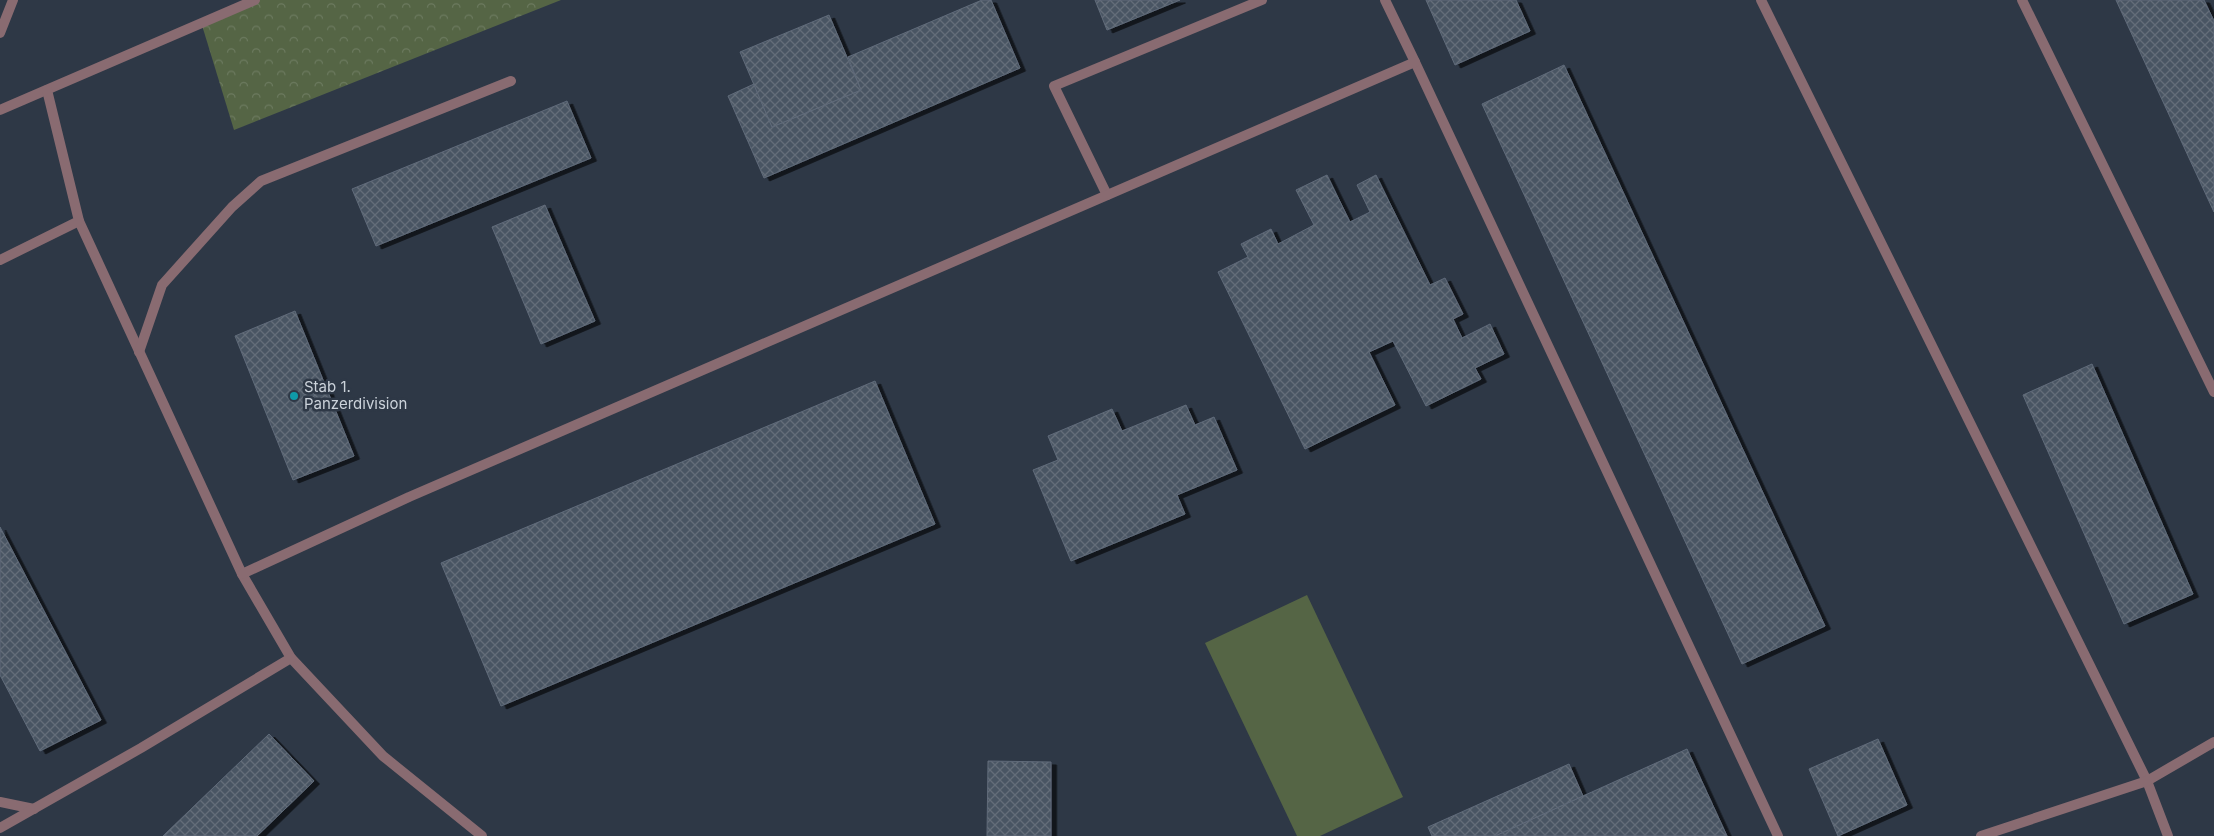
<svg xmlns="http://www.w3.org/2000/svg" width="2214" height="836" font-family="Inter,sans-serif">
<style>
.forest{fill:url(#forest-crowns)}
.pitch{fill:#556545}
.building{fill:url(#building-cross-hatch);stroke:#606b7a;filter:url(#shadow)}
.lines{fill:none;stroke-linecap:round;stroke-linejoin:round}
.service{stroke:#896b71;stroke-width:10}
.minor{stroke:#896b71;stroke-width:10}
.culture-dot{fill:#0f9aa8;stroke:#2e3846;stroke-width:2}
.labels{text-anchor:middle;stroke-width:5;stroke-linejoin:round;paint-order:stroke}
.poi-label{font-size:15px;fill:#cbd2da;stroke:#2e3846;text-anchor:start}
</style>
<defs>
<pattern id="forest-crowns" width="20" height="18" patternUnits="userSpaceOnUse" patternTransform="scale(1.25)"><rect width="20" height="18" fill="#556545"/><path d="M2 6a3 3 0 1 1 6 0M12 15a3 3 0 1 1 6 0" fill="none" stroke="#6c7a5f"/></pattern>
<pattern id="building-cross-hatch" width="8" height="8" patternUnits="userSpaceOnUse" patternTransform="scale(1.25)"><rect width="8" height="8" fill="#4a5563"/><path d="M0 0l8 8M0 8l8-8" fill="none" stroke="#636d79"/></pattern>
<filter id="shadow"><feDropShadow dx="5.5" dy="3" stdDeviation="0" flood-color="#0009"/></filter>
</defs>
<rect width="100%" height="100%" fill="#2e3846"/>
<path class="forest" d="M255 0H561L234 130 201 22Z"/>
<path class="pitch" d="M1307 595 1403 797 1320 836H1297L1205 643Z"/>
<g class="building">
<path d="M982 0H991L1020 68 764 178 728 96 754 84 772 127 861 90 848 57Z"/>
<path d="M1095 0H1180L1107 30Z"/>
<path d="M1426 0H1516L1530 31 1455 65Z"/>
<path d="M2116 0H2204L2214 21V212Z"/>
<path d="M829 15 861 90 772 127 740 52Z"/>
<path d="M1564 65 1825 626 1742 664 1482 104Z"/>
<path d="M567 101 591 158 376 246 352 189Z"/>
<path d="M1327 175 1350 222 1370 212 1357 185 1376 175 1430 285 1445 278 1463 314 1453 319 1462 338 1490 324 1504 354 1475 368 1481 379 1426 406 1393 341 1369 352 1395 405 1305 449 1218 272 1248 257 1241 244 1271 229 1278 244 1314 225 1296 190Z"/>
<path d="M545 205 595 321 541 344 492 227Z"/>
<path d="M295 311 354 456 293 480 235 336Z"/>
<path d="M2092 364 2193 594 2124 624 2023 395Z"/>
<path d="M875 381 935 524 501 706 441 563Z"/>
<path d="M1186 405 1195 425 1214 417 1237 470 1177 495 1185 514 1071 561 1033 470 1058 460 1048 436 1112 409 1122 431Z"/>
<path d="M0 527 101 720 40 751 0 675Z"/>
<path d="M269 734 314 781 257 836H163Z"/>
<path d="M1878 739 1907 805 1838 836 1809 769Z"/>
<path d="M1687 749 1727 836H1495L1583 796Z"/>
<path d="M988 761 1051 762V836H987Z"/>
<path d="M1569 764 1583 796 1495 836H1432L1428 827Z"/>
</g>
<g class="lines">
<g class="service">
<path d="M1761 0 2147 781 2168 836"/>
<path d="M2022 0 2214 392"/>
<path d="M1415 62 1778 836"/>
<path d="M1107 195 1054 86 1262 0"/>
<path d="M79 221 242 574 291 658 383 756 482 836"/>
<path d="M139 352 162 285 232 207 261 181 511 81"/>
<path d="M242 574 409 497 1415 62 1385 0"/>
<path d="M0 802 34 809"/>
<path d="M0 828 141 748 291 658"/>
<path d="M1981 836 2147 781 2214 742"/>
</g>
<g class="minor">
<path d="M0 33 13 0"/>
<path d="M0 110 255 0"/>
<path d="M0 260 79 221 47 90"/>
</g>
</g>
<circle class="culture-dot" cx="294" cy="396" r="5"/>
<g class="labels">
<g class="poi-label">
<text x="304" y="392">Stab 1.<tspan x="304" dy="17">Panzerdivision</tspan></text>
</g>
</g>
</svg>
